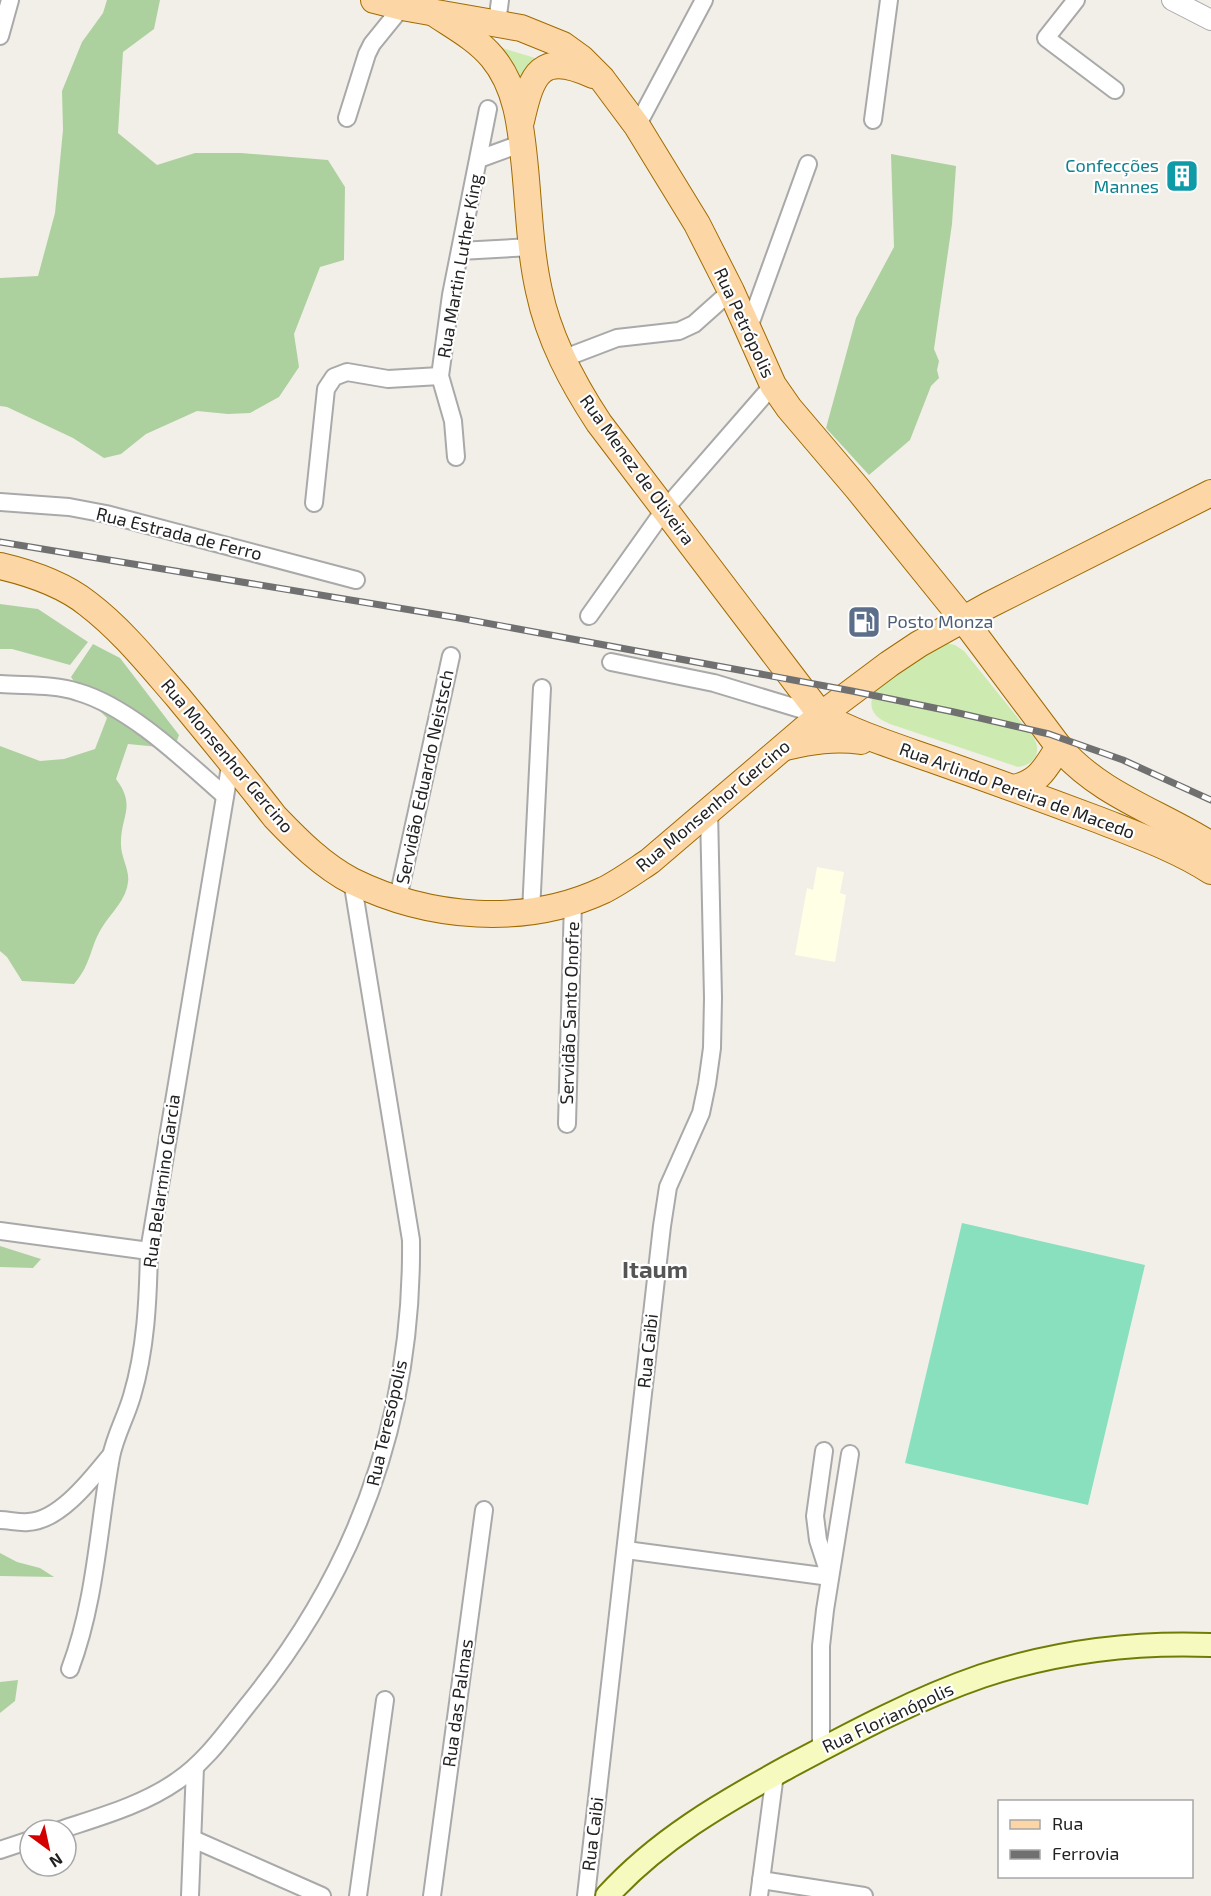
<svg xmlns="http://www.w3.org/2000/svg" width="1211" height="1896" font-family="'Exo 2',sans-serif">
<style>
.education{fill:#ffffe5}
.grass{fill:#cdebb0}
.forest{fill:#add19e}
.pitch{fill:#88e0be}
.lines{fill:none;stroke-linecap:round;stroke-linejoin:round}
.minor-casing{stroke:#a9a9a9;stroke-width:20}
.tertiary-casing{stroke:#a9a9a9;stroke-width:22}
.secondary-casing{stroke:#707d05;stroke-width:26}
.primary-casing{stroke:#a06b00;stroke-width:28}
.minor{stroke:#fff;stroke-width:16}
.tertiary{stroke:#fff;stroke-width:20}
.secondary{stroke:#f7fabf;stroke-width:22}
.primary{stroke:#fcd6a4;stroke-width:26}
.rail-casing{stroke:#707070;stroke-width:7}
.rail{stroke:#fff;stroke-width:4.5;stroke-dasharray:14;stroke-linecap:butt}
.labels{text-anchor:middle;stroke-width:4.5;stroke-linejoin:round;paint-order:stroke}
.culture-label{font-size:18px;fill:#0d838f;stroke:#fff;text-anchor:end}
.street-label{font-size:18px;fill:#222;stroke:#fff}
.service-label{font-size:18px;fill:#4e5e75;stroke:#fff;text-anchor:start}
.district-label{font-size:24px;font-weight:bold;fill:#555;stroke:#fff}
</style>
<rect width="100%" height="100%" fill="#f2efe9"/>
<path class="education" d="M817 867 844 872 840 893 846 895 835 962 795 955 807 888 813 890Z"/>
<g class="grass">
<path d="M499 47 545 61 519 79Z"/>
<path d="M945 643 955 645 964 651 1034 738C1042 753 1034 765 1018 767L890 724C868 716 866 700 881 683Z"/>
</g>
<g class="forest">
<path d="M107 0H160L154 29 123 52 118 133 157 165 195 153H241L328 160 345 187 344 260 320 267 294 334 299 367 279 397 250 413 228 414 197 411 146 434 121 454 104 458 73 438 7 407 0 406V278L38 276 55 213 63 130 62 91 82 42 103 13Z"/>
<path d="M891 154 956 166 952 224 934 349 939 361 937 370 939 378 931 386 910 440 869 475 826 428 856 318 894 247Z"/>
<path d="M0 604 38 609 88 642 70 665 12 649H0Z"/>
<path d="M93 644 120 658 179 735 175 746 159 747 128 744 116 779C137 807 120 816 121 845 121 857 130 871 128 882 126 900 112 912 103 926 90 945 92 964 74 984L22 981 7 957 0 951V746L40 761 64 759 95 749 107 718 82 693 71 677Z"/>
<path d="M0 1246 41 1259 33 1268 0 1267Z"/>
<path d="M0 1553 17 1562 40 1568 54 1577 0 1576Z"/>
<path d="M18 1680 15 1701 0 1713V1682Z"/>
</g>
<path class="pitch" d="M962 1223 1145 1265 1088 1505 905 1463Z"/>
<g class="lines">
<g class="minor-casing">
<g id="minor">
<path d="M1076 0 1046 38 1115 90"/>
<path d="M497 23 500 0"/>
<path d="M0 36 10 0"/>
<path d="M347 118 367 54 372 44 402 7"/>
<path d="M873 120 889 0"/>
<path d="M637 126 704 0"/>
<path d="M479 159 523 143"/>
<path d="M460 251 532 247"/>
<path d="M748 330 808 164"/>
<path d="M562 359 617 338 679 331 694 324 731 291"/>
<path d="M456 457 453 421 440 376 451 295 488 109"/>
<path d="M0 502 69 507 106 514 356 580"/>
<path d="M314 503 326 389 334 377 347 372 388 379 440 376"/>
<path d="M589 616 665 509 773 385"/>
<path d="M611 662 714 683 820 715"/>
<path d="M0 684C26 686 54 684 78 692 130 707 184 760 225 796"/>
<path d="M398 898 451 656"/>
<path d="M531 912 542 688"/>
<path d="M567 1124 573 901"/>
<path d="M0 1231 149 1251"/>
<path d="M0 1520C9 1520 19 1523 28 1522 60 1521 93 1477 111 1455"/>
<path d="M626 1550 830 1577 818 1540 815 1516 824 1451"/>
<path d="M70 1669C96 1600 98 1529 111 1457 115 1436 126 1417 132 1396 146 1349 148 1300 149 1251L231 761"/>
<path d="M821 1750V1646L825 1610 850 1454"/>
<path d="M60 1830C99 1817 143 1805 177 1781 207 1761 228 1729 251 1701 360 1566 413 1414 411 1240L352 880"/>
<path d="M193 1839 322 1896"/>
<path d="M0 1850 30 1840"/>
<path d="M761 1880 864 1896"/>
<path d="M190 1896 195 1767"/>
<path d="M358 1896 385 1700"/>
<path d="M432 1896 484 1510"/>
<path d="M586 1896 662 1226 668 1187 701 1113 707 1084 712 1048 713 998 709 811"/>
<path d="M759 1896 775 1774"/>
</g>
</g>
<g class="tertiary-casing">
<path id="tertiary" d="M1172 0 1211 20"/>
</g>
<g class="secondary-casing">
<path id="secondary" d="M607 1896C658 1840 722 1803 788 1767 850 1734 915 1699 982 1676 1055 1652 1134 1642 1211 1645"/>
</g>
<g class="primary-casing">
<g id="primary">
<path d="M374 0 402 7 521 28 563 45 581 58 602 79 637 126 697 224 731 291 773 385 789 408 857 488 963 619 1059 747C1100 795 1159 812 1211 845"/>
<path d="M434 13C453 26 476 38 492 57 518 88 521 129 525 168 529 209 530 251 539 291 549 339 572 382 599 423L821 715C856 734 894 746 931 759 988 779 1043 799 1099 820 1137 835 1177 849 1211 871"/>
<path d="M521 121C532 73 540 51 593 75"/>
<path d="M0 566C30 573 63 584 88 604 122 630 149 664 177 696 210 736 243 776 275 817 298 841 323 866 352 881 429 919 525 927 604 890 620 882 635 871 650 861L821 715 889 664 919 644 989 605 1211 493"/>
<path d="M785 747C811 741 835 737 861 741"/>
<path d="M1014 788C1040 782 1045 768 1059 747"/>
</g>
</g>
<use href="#minor" class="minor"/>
<use href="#tertiary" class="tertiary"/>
<use href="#secondary" class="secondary"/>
<use href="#primary" class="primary"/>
<g class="rail-casing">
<path id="rail" d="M0 542 459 618 852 691 954 712 1049 734 1123 760 1211 800"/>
</g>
<use href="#rail" class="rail"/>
</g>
<defs>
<g id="building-square" transform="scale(1.725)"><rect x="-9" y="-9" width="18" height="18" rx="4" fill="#0f9aa8" stroke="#fff"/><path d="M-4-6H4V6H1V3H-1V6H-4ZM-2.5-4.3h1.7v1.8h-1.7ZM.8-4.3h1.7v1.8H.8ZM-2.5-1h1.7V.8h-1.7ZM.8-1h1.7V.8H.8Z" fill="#fff"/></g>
<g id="fuel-square" transform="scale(1.725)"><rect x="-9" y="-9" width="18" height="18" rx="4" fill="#5c6f8a" stroke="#fff"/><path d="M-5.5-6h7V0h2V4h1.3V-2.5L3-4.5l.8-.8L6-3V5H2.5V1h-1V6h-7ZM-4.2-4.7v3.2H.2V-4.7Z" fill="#fff"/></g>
</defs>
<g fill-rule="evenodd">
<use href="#building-square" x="1182" y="176"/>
<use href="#fuel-square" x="864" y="622"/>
</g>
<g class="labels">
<g class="culture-label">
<text x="1159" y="172">Confecções<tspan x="1159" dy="21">Mannes</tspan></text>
</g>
<g class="street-label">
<text transform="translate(460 266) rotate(-80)" y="6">Rua Martin Luther King</text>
<text transform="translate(744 323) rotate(65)" y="6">Rua Petrópolis</text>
<text transform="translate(637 470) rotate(54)" y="6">Rua Menez de Oliveira</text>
<text transform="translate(179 534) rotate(14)" y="6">Rua Estrada de Ferro</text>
<text transform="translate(227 756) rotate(50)" y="6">Rua Monsenhor Gercino</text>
<text transform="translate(425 777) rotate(-78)" y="6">Servidão Eduardo Neistsch</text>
<text transform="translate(1017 791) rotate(20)" y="6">Rua Arlindo Pereira de Macedo</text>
<text transform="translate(713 806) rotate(-40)" y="6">Rua Monsenhor Gercino</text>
<text transform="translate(570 1013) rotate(-88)" y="6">Servidão Santo Onofre</text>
<text transform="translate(162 1181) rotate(-82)" y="6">Rua Belarmino Garcia</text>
<text transform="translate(648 1351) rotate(-84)" y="6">Rua Caibi</text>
<text transform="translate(387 1423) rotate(-77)" y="6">Rua Teresópolis</text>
<text transform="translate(458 1703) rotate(-82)" y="6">Rua das Palmas</text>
<text transform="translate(888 1718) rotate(-25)" y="6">Rua Florianópolis</text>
<text transform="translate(593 1834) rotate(-83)" y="6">Rua Caibi</text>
</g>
<g class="service-label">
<text x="887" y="628">Posto Monza</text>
</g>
<g class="district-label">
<text x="655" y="1278">Itaum</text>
</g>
</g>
<rect x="998" y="1800" width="195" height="78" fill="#ffffff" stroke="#a7a7a7" stroke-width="1.5"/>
<rect x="1010" y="1820" width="30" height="9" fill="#fcd6a4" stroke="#a7a7a7" stroke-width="1.5"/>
<text x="1052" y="1830" font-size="18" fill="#222222">Rua</text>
<rect x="1010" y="1850" width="30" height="9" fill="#707070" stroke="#a7a7a7" stroke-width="1.5"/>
<text x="1052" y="1860" font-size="18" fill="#222222">Ferrovia</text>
<g transform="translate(48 1848) rotate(147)"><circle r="28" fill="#ffffff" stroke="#a7a7a7" stroke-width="1.5"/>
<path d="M0-4.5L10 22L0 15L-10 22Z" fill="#d40000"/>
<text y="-9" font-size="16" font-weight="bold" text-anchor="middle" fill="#222222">N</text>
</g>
</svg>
